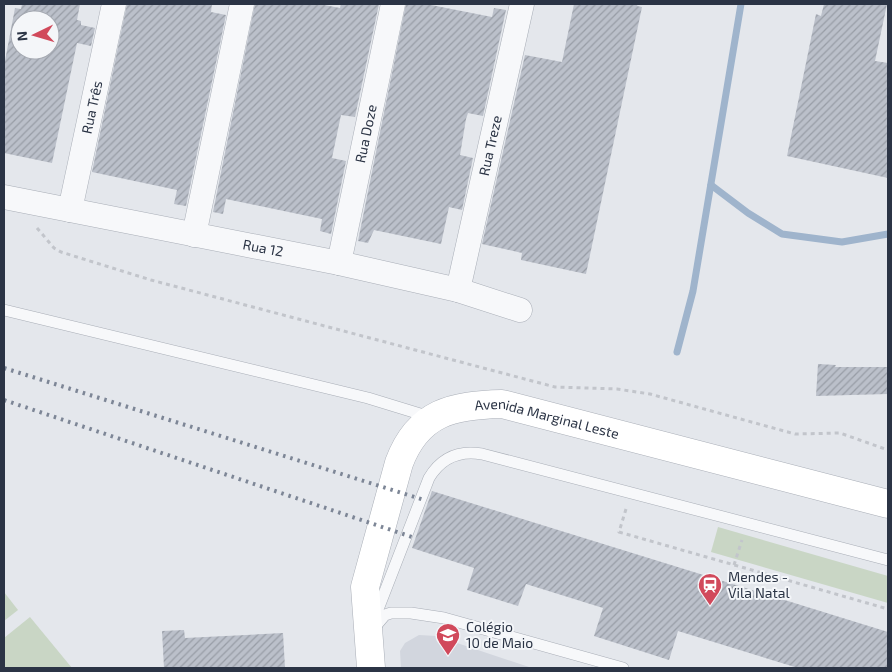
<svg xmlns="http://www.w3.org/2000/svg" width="892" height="672" font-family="'Exo 2',sans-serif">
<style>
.built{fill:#d2d6de}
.grass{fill:#c9d6c5}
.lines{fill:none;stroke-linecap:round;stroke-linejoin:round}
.stream{stroke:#9fb4cc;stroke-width:7}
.building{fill:url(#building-hatch);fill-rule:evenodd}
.lane-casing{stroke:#a9aeb7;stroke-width:12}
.street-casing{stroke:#a9aeb7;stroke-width:25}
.secondary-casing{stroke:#a9aeb7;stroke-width:29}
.path{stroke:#c2c5cb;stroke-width:3;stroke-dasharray:4 4;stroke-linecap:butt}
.lane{stroke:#f7f8fa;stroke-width:11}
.street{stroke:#f7f8fa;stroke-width:24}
.secondary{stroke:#fff;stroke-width:28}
.rail{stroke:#7d8696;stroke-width:4;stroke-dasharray:2.5 5;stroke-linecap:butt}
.labels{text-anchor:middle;stroke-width:4;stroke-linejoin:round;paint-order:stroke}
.street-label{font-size:14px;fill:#2b3445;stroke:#f4f6f9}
.poi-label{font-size:14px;fill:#2b3445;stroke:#f4f6f9;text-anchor:start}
</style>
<defs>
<pattern id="building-hatch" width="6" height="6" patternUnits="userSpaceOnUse" patternTransform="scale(1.25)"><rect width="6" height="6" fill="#bbc0ca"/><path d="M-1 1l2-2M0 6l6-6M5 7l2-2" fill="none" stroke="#989da6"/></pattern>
</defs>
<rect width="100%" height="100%" fill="#e4e7ec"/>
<path class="built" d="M419 635 436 636 532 668H401L400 651 405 643Z"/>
<g class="grass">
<path d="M718 527 888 576V603L711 552Z"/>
<path d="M4 592 18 610 4 621Z"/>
<path d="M30 617 72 668H4V638Z"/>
</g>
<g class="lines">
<g class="stream">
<path d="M711 185 748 213 782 234 842 242 888 234"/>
<path d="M677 352 693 291 741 4"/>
</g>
</g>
<g class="building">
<path d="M22 4H80L77 20 81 21V25L95 28 91 46 77 43 52 163 4 153V66L15 8 21 9ZM20 20H50V50H20Z"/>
<path d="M127 4H212L211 12 226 15 186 206 174 204 177 190 92 172Z"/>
<path d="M255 4H319L340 8 341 4H379L355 117 341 115 332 158 346 161 331 234 320 231 322 219 226 199 223 214 213 212Z"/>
<path d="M406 4H426L492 17 494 8 506 10 483 116 468 113 466 119 460 155 473 158 462 210 449 207 441 244 374 230 368 243 358 241Z"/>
<path d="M574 4H638L637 6 642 7 586 274 521 260 522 253 482 244 525 55 562 62Z"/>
<path d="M824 4H887L875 61 888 63V178L787 156 816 14 821 16Z"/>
<path d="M818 364 836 365 835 367H888V394L816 396Z"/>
<path d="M432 491 888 632V668H798L678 631 669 660 594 636 603 608 526 584 518 606 467 590 474 568 412 548Z"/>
<path d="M184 630 185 638 283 633 285 668H164L162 631Z"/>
</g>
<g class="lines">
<g class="lane-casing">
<g id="lane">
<path d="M4 310 368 398 430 417"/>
<path d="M375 617 429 478C441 458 459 450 482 454L888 560"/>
<path d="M374 628 385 615 391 613H411L444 618 623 668"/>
</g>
</g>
<g class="street-casing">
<g id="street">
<path id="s1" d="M4 197 339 263 458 290 520 310"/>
<path id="s2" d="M70 210 114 4"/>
<path d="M194 235 242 4"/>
<path id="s3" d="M339 263 393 4"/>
<path id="s4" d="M458 290 522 4"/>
</g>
</g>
<g class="secondary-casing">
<g id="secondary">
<path id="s5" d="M371 668 365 587 399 463C418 412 453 405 502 404L888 504"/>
</g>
</g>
<g class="path">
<path d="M37 228 54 248 61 252 151 280 555 387 617 389 650 394 795 434 840 433 888 450"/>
<path d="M626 509 619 532 888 609"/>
<path d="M734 565 742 540"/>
</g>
<use href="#lane" class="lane"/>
<use href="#street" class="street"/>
<use href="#secondary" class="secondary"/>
<g class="rail">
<path d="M4 368 424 500"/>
<path d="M4 400 412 537"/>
</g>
</g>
<defs>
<g id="station-pin" transform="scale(1.25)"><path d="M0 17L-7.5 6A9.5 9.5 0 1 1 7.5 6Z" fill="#d1495b" stroke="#f4f6f9"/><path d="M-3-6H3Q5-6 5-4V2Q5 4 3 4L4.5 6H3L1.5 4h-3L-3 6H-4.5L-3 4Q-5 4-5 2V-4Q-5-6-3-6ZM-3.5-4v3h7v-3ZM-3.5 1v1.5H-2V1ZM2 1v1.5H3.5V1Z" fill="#fff"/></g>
<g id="school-pin" transform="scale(1.25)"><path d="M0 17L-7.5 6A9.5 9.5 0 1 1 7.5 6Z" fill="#d1495b" stroke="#f4f6f9"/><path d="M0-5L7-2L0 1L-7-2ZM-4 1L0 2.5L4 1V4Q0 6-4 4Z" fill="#fff"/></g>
</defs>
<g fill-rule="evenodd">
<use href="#station-pin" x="710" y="585"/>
<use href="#school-pin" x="448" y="635"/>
</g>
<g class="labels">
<g class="street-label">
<text dy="5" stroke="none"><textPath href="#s2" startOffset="105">Rua Três</textPath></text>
<text dy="5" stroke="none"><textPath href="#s3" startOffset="132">Rua Doze</textPath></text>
<text dy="5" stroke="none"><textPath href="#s4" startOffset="148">Rua Treze</textPath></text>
<text dy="5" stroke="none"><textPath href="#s1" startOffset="264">Rua 12</textPath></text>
<text dy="5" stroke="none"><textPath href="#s5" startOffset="385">Avenida Marginal Leste</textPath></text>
</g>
<g class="poi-label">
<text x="728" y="582">Mendes -<tspan x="728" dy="16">Vila Natal</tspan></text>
<text x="466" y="632">Colégio<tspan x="466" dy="16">10 de Maio</tspan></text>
</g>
</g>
<rect width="892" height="672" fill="none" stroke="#2b3445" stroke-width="10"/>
<g transform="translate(35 35) rotate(265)"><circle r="24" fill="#f4f6f9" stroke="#a4a8b1"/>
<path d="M0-4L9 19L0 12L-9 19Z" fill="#d1495b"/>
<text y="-8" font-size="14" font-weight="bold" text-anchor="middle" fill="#2b3445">N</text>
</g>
</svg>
